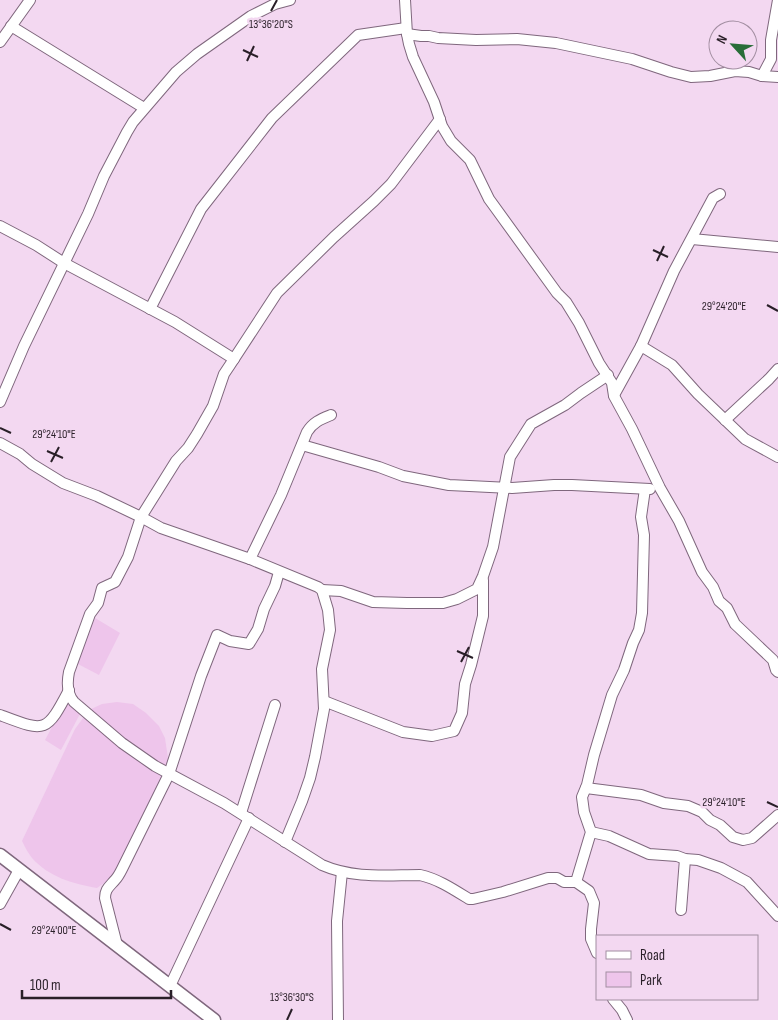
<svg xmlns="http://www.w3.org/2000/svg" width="778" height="1020" font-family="'Sofia Sans Condensed',sans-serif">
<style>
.green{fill:#eec5eb}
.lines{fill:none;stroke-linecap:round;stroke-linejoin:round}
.minor-casing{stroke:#7f677d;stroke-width:12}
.tertiary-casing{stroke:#7f677d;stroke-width:15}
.minor{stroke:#fff;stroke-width:10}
.tertiary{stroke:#fff;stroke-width:12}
.ticks{fill:none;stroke:#291f28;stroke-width:2}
.ticks-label{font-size:12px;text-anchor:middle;fill:#291f28;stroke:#f3d8f1;stroke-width:5;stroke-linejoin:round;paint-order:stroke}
</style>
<rect width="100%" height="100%" fill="#f3d8f1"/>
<g class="green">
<path d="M95 618 120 633 99 675 76 663Z"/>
<path d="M117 702 133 704 146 713 159 726 165 738 169 765 115 873 107 881 97 888C73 884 49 877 32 858 28 853 25 847 22 841L75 729 89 710 102 704Z"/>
<path d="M65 703 81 712 61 750 45 740Z"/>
</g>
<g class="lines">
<g class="minor-casing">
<g id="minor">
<path d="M405 0 407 34 409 44 413 57 434 102 442 126 451 141 470 160 489 199 557 293 566 302 579 323 599 363 612 383 614 396 632 429 660 488 679 521 702 572 713 587 719 601 727 608 735 624 773 660 776 670 778 672"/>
<path d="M11 26 144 108"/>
<path d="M407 34 421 36H429L438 38 476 40 517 39 556 43 632 59 671 72 691 77 710 76 735 71 749 72 762 76 778 77"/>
<path d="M0 42 30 0"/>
<path d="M762 76 771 59V40L778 0"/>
<path d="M440 119 391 184 374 201 334 237 277 293 230 365 224 374 213 406 197 434 188 448 176 461 141 517 128 557 115 582 102 588 98 603 90 614 69 672C67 682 67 694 74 702L122 743 155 766 224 803 322 865C354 879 386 875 420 875 438 879 453 889 469 899H473L503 892 548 878H557L564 882H576L589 891 594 903 591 929V939L597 953"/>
<path d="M0 226 36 245 64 263 175 322 234 359"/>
<path d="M692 239 778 247"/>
<path d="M150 309 201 209 272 118 358 35 406 28"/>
<path d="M641 346 672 365 698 394 745 439 778 457"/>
<path d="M614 395 641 346 674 271 713 198 720 194"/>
<path d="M0 402 24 346 88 214 104 176 127 132 133 122 176 72 197 54 251 16 275 4 290 0"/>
<path d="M725 420 769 379 778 369"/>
<path d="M0 443 20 454 32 464 63 483 97 496 141 517 161 528 250 559 318 587 322 590 328 610 330 630 322 669 324 709 315 757 310 778 302 801 285 842"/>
<path d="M302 445 379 467 403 476 449 485 512 488 554 485H572L650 489"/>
<path d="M250 559 281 495 307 432C313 422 321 419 331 415"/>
<path d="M322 590 341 591 373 602 407 603H443L457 599 477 589 483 576 493 547 510 457 531 424 565 405 581 393 608 375"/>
<path d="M324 701 403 732 432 736 454 731 462 713 465 684 471 665 483 616V580"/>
<path d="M0 715C45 732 46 734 69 690"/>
<path d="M586 788 641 795 664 803 688 806 702 812 710 820 720 825 733 837 743 840 752 838 778 815"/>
<path d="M241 813 275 705"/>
<path d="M591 832 609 836 649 854 677 856 685 859 698 860 721 868 747 882 778 916"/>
<path d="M576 882 591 832 584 812 582 797 587 785 594 755 612 695 624 670 633 643 639 630 642 613 644 535 641 517 645 489"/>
<path d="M0 904 19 870"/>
<path d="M681 910 685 859"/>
<path d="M117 945 105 898C105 889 109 887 115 880 118 877 120 873 122 869L169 774 201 676 217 635 230 641 249 644 258 629 264 609 275 586 279 572"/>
<path d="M170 986 249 818"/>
<path d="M613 999 622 1010 627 1020"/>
<path d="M338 1020 337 921 342 872"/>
</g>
</g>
<g class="tertiary-casing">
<path id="tertiary" d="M0 855 214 1020"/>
</g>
<use href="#minor" class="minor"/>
<use href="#tertiary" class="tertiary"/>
</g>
<path class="ticks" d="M271 11 277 0M243 50 258 57M247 61 254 46M653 250 668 257M657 261 664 246M767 305 778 311M0 428 11 433M47 451 63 458M51 462 59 447M457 651 473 658M461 662 469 647M767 802 778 807M0 924 11 930M287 1020 292 1009"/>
<g class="ticks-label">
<text x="271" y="28">13°36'20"S</text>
<text x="724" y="310">29°24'20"E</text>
<text x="54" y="438">29°24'10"E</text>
<text x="724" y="806">29°24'10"E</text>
<text x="54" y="934">29°24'00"E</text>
<text x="292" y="1001">13°36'30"S</text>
</g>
<rect x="596" y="935" width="162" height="65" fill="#f3d8f1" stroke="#a28ea1"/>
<rect x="606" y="951" width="25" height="8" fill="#ffffff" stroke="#a28ea1"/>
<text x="640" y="960" font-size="15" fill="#291f28">Road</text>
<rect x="606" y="972" width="25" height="15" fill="#eec5eb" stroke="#a28ea1"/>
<text x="640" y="985" font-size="15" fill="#291f28">Park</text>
<g transform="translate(733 45) rotate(296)"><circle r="24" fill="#f3d8f1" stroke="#a28ea1"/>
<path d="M0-4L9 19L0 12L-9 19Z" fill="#286d38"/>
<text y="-8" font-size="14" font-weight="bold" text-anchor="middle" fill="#291f28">N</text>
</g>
<path d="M22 990v8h149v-8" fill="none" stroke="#291f28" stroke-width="2.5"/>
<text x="30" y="990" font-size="15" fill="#291f28" stroke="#f3d8f1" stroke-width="4" paint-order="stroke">100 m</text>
</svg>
